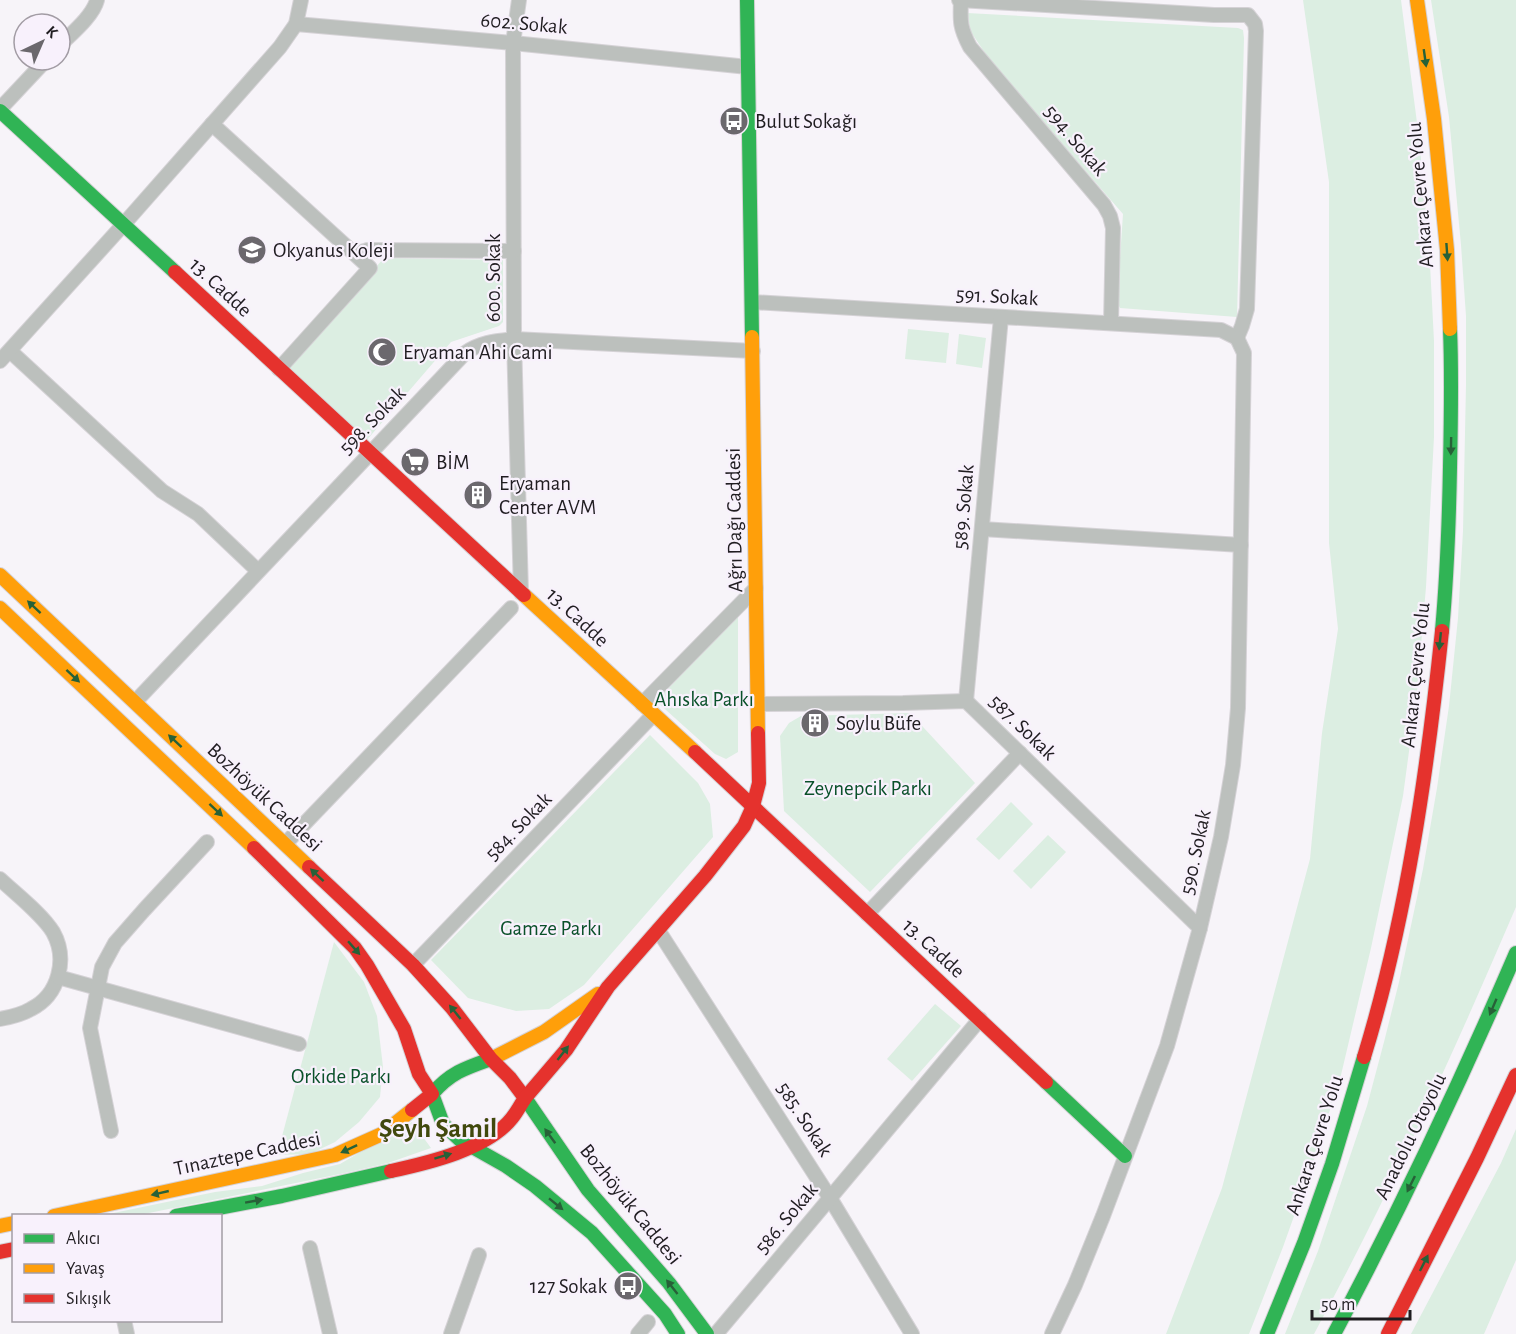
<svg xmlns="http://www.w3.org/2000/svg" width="1516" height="1334" font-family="'Alegreya Sans',sans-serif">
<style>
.green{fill:#dceee2}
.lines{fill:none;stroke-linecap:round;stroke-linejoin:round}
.street-casing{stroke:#d5d2d6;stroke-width:16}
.fast-casing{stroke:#d5d2d6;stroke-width:16}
.slow-casing{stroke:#d5d2d6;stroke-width:16}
.jam-casing{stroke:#d5d2d6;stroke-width:16}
.street{stroke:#bcc0bd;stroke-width:14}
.fast{stroke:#30b455;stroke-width:14}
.slow{stroke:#ff9f0a;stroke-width:14}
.jam{stroke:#e5322d;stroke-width:14}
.oneway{fill:#276138}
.labels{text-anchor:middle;stroke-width:4.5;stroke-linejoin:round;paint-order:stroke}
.street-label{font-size:21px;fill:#201d21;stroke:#f8f1fc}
.poi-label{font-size:21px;fill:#201d21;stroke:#f8f1fc;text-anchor:start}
.park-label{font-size:21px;fill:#0a512a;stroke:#f8f1fc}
.district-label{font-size:27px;font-weight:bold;fill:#41490d;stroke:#f8f1fc}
</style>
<rect width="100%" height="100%" fill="#f7f4f9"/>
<g class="green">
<path d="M1303 0H1401L1419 138 1429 245 1434 341V437L1426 587 1417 692 1403 796 1371 948 1341 1075 1314 1160 1283 1247 1249 1334H1166L1222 1188 1310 859 1322 733 1338 629 1329 543V182Z"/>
<path d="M1431 0H1516V907C1454 1052 1389 1195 1314 1334H1285L1318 1251 1367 1106 1384 1042 1399 982 1423 869 1437 788 1449 706 1458 618 1463 531 1466 384V316L1461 245 1449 117Z"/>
<path d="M967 13 1238 28 1243 30 1244 38 1237 317 1120 308 1117 302 1123 214 991 62 971 32Z"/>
<path d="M384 258 503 260V322L499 326 451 342 366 441 288 366Z"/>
<path d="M908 329 949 333 946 363 905 359Z"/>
<path d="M959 334 986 338 982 368 956 364Z"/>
<path d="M738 617V752L726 759 715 754 656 701Z"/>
<path d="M910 713 975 783 870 892 784 811 780 736 789 723 801 716Z"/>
<path d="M650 735 698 783 710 804 713 837 584 985 549 1009 516 1011 468 998 431 960Z"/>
<path d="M1011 802 1033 824 999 860 976 839Z"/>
<path d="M1048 835 1066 852 1031 889 1013 871Z"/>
<path d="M334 942 364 982 377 1016 383 1067 380 1097 359 1122 335 1142 310 1154 277 1155Z"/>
<path d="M935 1004 961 1026 912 1081 887 1059Z"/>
<path d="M412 1122 431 1148 388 1163 345 1173 139 1215 99 1216 215 1192 262 1186 303 1173 340 1164Z"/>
<path d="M1516 1129V1260L1484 1334H1411L1501 1163Z"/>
</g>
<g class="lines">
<g class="street-casing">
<g id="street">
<path d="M519 0 513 43 514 339 521 593"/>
<path d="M959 0 1214 15H1248L1255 24 1256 31 1247 309 1242 326 1237 338"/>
<path d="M961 0C960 22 960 28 970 47L1104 205 1110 216 1113 228 1111 323"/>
<path d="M296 24 513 43 748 67"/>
<path d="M60 45C71 34 93 16 97 0"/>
<path d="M0 109 46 60"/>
<path d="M212 124 370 268 279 369"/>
<path d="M355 254 368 250 514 251"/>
<path d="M752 302 1221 330 1237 338"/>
<path d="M10 351 162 491 198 514 258 571"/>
<path d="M0 361 123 225 280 47 296 24 301 0"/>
<path d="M982 529 1241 545"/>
<path d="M966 701 1001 317"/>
<path d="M135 702 465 353C481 342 496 341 514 339L753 351"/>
<path d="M642 704 756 588"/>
<path d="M758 704 903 703 966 701 1200 928"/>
<path d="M285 844 511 608"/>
<path d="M0 879C16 894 42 914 53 932 68 959 59 995 31 1009 21 1015 11 1017 0 1019"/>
<path d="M867 914 1020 753"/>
<path d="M658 930 830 1198 912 1334"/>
<path d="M413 965 653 715"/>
<path d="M58 977 299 1044"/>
<path d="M111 1131 90 1028 102 967 115 943 144 910 207 842"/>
<path d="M310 1248 330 1334"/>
<path d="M124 1320 127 1334"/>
<path d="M451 1334 479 1255"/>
<path d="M638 1334 648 1322"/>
<path d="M716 1334 980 1019"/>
<path d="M1052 1334 1075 1285 1103 1216 1167 1046 1200 928 1221 837 1233 765 1238 708 1244 353 1237 338"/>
</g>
</g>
<g class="fast-casing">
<g id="fast">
<path d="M747 0 752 337"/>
<path d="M0 111 175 272"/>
<path d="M1442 631C1447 576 1449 522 1450 467 1451 421 1452 375 1450 329"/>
<path d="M491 1059C465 1068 450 1073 432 1094L443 1124 460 1140 506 1166 535 1186 592 1233 665 1314 678 1334"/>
<path d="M1046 1082 1125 1156"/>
<path d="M525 1098 588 1190 669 1283 707 1334"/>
<path d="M176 1216 282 1196 391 1171"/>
<path d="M1267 1334 1304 1243 1332 1164 1364 1057"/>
<path d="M1334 1334C1400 1210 1460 1083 1516 953"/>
</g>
</g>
<g class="slow-casing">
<g id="slow">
<path d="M1417 0 1434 119 1447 250 1450 329"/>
<path d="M752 337 758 733"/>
<path d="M0 575 309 867"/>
<path d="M524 595 695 752"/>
<path d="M0 608 254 848"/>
<path d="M491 1059 544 1032 598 994"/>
<path d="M54 1216 335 1155 382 1134 412 1110"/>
<path d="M0 1226 14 1223"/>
</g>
</g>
<g class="jam-casing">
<g id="jam">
<path d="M175 272 524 595"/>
<path d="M695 752 1046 1082"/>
<path d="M254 848 355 948 367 965 404 1029 419 1074 432 1094 412 1110"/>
<path d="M309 867 413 965 452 1008 491 1059 510 1078 525 1098C521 1104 517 1112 512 1118 488 1149 428 1163 391 1171"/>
<path d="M1364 1057C1406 920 1427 774 1442 631"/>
<path d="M525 1098 566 1050 608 987 705 876 744 826 753 806 759 783 758 733"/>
<path d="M0 1252 14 1249"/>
<path d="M1388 1334 1477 1158 1516 1075"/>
</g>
</g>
<use href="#street" class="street"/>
<use href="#fast" class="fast"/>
<use href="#slow" class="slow"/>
<use href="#jam" class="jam"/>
</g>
<defs><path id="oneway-solid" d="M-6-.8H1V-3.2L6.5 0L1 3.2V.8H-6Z" transform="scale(1.5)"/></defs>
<g class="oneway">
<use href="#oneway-solid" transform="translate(1425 58) rotate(82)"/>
<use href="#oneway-solid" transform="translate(1447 252) rotate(86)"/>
<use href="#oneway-solid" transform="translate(1451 446) rotate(91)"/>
<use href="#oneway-solid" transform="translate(34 607) rotate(-137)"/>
<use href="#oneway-solid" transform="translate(1440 641) rotate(96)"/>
<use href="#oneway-solid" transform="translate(73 676) rotate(43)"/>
<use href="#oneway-solid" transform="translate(175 741) rotate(-137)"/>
<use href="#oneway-solid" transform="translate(216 810) rotate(43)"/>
<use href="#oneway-solid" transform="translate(317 875) rotate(-137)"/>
<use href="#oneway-solid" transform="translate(354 948) rotate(49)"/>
<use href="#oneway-solid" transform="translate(1493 1007) rotate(113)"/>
<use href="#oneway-solid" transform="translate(455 1012) rotate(-129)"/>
<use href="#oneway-solid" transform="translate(563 1053) rotate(-52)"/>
<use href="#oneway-solid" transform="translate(550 1136) rotate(-126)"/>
<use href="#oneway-solid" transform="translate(349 1149) rotate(155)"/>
<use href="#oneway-solid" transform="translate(443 1156) rotate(-17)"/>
<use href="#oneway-solid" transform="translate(1411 1184) rotate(116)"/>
<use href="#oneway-solid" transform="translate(160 1193) rotate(167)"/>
<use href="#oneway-solid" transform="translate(254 1201) rotate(-10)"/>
<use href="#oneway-solid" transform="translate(556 1204) rotate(39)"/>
<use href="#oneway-solid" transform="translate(1424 1263) rotate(-63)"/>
<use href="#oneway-solid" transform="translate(672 1287) rotate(-128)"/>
</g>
<defs>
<g id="bus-disc" transform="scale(1.5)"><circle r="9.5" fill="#6b686d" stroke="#f8f1fc"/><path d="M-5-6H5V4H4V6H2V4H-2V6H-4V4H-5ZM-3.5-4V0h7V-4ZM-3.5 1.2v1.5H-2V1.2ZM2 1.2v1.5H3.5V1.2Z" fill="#fff"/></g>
<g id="school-disc" transform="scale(1.5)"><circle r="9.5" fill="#6b686d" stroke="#f8f1fc"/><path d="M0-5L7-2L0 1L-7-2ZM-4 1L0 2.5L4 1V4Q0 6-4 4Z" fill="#fff"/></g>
<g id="mosque-disc" transform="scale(1.5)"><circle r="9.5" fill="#6b686d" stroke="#f8f1fc"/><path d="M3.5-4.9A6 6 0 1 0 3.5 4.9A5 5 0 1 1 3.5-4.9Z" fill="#fff"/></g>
<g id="supermarket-disc" transform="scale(1.5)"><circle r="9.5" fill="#6b686d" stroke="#f8f1fc"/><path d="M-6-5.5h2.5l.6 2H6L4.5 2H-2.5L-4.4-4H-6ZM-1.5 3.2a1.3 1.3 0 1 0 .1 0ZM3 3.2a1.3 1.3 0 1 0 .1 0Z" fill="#fff"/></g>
<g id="building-disc" transform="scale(1.5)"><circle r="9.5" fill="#6b686d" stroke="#f8f1fc"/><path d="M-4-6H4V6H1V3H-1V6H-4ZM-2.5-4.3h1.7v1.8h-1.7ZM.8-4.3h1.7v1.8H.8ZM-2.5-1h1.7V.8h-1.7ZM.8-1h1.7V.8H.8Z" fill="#fff"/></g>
</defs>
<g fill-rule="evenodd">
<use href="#bus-disc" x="734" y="121"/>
<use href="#school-disc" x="252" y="250"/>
<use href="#mosque-disc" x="382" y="352"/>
<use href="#supermarket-disc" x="415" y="462"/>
<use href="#building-disc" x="478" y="495"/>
<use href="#building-disc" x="815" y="723"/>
<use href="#bus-disc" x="628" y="1286"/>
</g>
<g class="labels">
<g class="street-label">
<text transform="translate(524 23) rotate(5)" y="7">602. Sokak</text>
<text transform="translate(1076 140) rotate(50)" y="7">594. Sokak</text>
<text transform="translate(1420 195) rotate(-95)" y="7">Ankara Çevre Yolu</text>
<text transform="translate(493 278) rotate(-90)" y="7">600. Sokak</text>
<text transform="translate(221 287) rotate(43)" y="7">13. Cadde</text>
<text transform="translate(997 296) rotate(3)" y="7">591. Sokak</text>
<text transform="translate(372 420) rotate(-46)" y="7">598. Sokak</text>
<text transform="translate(963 507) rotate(-85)" y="7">589. Sokak</text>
<text transform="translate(734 520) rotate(-91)" y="7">Ağrı Dağı Caddesi</text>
<text transform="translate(578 617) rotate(43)" y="7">13. Cadde</text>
<text transform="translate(1415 675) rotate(-84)" y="7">Ankara Çevre Yolu</text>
<text transform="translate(1023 727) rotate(44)" y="7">587. Sokak</text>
<text transform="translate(265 797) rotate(43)" y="7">Bozhöyük Caddesi</text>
<text transform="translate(518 826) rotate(-46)" y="7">584. Sokak</text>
<text transform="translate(1195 852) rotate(-78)" y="7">590. Sokak</text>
<text transform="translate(934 948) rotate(43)" y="7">13. Cadde</text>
<text transform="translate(805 1119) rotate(57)" y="7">585. Sokak</text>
<text transform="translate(1410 1136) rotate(-64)" y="7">Anadolu Otoyolu</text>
<text transform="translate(1314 1145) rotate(-72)" y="7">Ankara Çevre Yolu</text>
<text transform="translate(247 1153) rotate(-12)" y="7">Tınaztepe Caddesi</text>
<text transform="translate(631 1204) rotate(51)" y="7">Bozhöyük Caddesi</text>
<text transform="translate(786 1218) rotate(-50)" y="7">586. Sokak</text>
</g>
<g class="poi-label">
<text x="755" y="128">Bulut Sokağı</text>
<text x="273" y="257">Okyanus Koleji</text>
<text x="403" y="359">Eryaman Ahi Cami</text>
<text x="436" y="469">BİM</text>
<text x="499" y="490">Eryaman<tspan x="499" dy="24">Center AVM</tspan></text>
<text x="836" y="730">Soylu Büfe</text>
<text x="607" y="1293" text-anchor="end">127 Sokak</text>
</g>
<g class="park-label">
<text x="704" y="706">Ahıska Parkı</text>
<text x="868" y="795">Zeynepcik Parkı</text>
<text x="551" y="935">Gamze Parkı</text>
<text x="341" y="1083">Orkide Parkı</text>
</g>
<g class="district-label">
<text x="438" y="1137">Şeyh Şamil</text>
</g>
</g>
<rect x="12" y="1214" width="210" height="108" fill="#f8f1fc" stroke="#a29ca4" stroke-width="1.5"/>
<rect x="24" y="1234" width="30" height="9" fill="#30b455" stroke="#a29ca4" stroke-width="1.5"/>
<text x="66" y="1244" font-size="18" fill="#201d21">Akıcı</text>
<rect x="24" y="1264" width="30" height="9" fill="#ff9f0a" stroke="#a29ca4" stroke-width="1.5"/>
<text x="66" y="1274" font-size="18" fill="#201d21">Yavaş</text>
<rect x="24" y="1294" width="30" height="9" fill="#e5322d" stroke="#a29ca4" stroke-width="1.5"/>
<text x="66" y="1304" font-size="18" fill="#201d21">Sıkışık</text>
<g transform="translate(42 42) rotate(44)"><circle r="28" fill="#f8f1fc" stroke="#a29ca4" stroke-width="1.5"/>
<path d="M0-4.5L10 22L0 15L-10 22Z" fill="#6b686d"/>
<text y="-9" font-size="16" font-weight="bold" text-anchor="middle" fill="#201d21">K</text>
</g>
<path d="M1312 1310v9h98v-9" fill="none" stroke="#201d21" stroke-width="3"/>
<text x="1321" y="1310" font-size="18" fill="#201d21" stroke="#f8f1fc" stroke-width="4.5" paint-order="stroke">50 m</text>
</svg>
